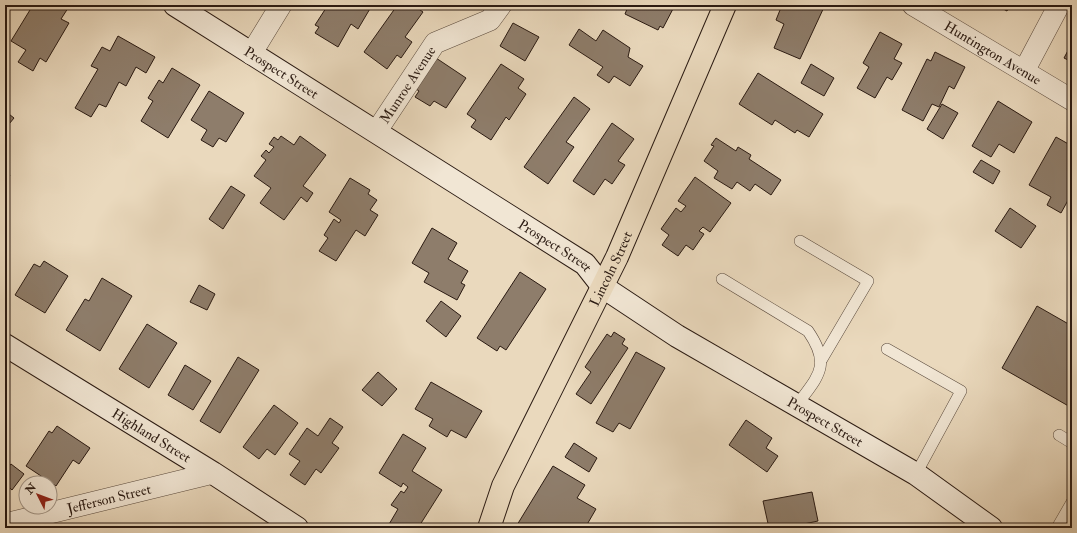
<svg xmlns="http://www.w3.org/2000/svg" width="1077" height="533" font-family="'IM FELL Double Pica',serif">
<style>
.building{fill:#8e7d6b;stroke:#2a1a12}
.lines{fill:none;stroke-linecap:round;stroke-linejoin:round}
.lane-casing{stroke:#5a4a3d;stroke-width:12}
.street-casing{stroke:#5a4a3d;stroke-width:22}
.secondary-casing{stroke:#2a1a12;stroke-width:24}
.primary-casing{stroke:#2a1a12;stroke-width:24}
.lane{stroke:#f1e6d4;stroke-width:11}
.street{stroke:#f1e6d4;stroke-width:21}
.secondary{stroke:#f1e6d4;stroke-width:22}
.primary{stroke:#ead9bd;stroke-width:22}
.labels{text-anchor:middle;stroke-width:3;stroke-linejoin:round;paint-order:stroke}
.street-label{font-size:14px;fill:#2a1a12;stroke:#f1e6d4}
</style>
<rect width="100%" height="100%" fill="#ead9bd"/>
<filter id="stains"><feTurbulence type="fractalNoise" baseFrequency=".005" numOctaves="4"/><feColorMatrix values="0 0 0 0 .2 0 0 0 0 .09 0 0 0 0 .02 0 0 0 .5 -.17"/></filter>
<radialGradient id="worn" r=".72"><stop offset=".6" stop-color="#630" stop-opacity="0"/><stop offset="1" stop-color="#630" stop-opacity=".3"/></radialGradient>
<g class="building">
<path d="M33 5H70L61 19 69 23 46 62 40 58 33 71 18 62 26 50 11 41Z"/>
<path d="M328 5H368L371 7 358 29 351 24 338 47 315 33 319 27 315 25Z"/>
<path d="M392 5H413L423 12 405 37 412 42 401 58 397 55 387 69 364 52 396 7Z"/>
<path d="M620 5H675L663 28 660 26 658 30 625 14 627 9Z"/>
<path d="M782 5H825L800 59 774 48 784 24 776 20Z"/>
<path d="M996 5H1010L1007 11Z"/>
<path d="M513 23 539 37 525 61 500 46Z"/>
<path d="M579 29 596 41 603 30 630 48 628 57 643 66 630 86 614 76 609 83 597 75 603 67 569 45Z"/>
<path d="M880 32 902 44 894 59 902 63 892 80 887 77 875 98 857 88 869 67 863 63Z"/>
<path d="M118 36 155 57 146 73 136 67 126 86 119 82 106 107 99 104 91 117 75 108 98 69 91 66 102 47 110 51Z"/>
<path d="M1072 43V62L1064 58Z"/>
<path d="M935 52 965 67 954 89 949 86 939 107 932 104 923 121 902 110 927 59 931 61Z"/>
<path d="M436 58 466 78 446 108 434 101 430 106 415 97 419 91 416 89Z"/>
<path d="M501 64 524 79 518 88 526 94 509 120 506 117 491 140 471 127 476 120 467 114Z"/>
<path d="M811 64 834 78 824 96 801 83Z"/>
<path d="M172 68 200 85 168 138 141 121 153 101 148 98 159 80 163 83Z"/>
<path d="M758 73 823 114 809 137 797 130 795 133 775 120 772 125 739 104Z"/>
<path d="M209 91 244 113 226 142 219 138 213 147 201 140 207 130 191 120Z"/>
<path d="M574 97 590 109 566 142 574 147 548 184 524 167Z"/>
<path d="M998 101 1032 122 1014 153 999 144 991 157 972 146Z"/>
<path d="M942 104 958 113 943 139 927 129Z"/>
<path d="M5 111 14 118 5 129Z"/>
<path d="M612 123 634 139 618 161 625 165 612 184 605 179 594 195 573 181Z"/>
<path d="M281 136 294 145 300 136 326 155 303 186 313 193 307 202 301 197 284 220 260 203 271 188 254 176 266 160 261 156 266 150 269 153 274 147 269 144 274 137 278 140Z"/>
<path d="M1056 137 1072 146V193L1061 213 1047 205 1051 197 1029 185Z"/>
<path d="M716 138 736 151 738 147 751 155 749 159 781 180 771 195 755 184 750 191 737 182 732 189 714 178 718 171 704 161 714 146 711 145Z"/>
<path d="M981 160 1000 171 993 184 973 172Z"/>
<path d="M5 172 10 175 5 183Z"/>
<path d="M695 177 731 203 710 232 703 227 699 231 704 234 693 250 686 245 678 256 662 245 669 235 661 229 676 208 681 212 686 206 678 201Z"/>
<path d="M350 178 370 190 368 194 377 200 370 210 378 215 365 236 356 230 336 261 319 251 328 238 324 235 334 219 339 223 341 220 329 212Z"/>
<path d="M231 186 245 195 223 229 209 219Z"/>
<path d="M1010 208 1036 226 1021 248 995 231Z"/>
<path d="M1072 215V224L1068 221Z"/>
<path d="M432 228 457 243 448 259 468 271 461 283 465 285 457 300 424 282 429 273 412 263Z"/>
<path d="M44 261 68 276 45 313 15 295 34 264 40 267Z"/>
<path d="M520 272 546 289 506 350 500 346 497 351 477 338Z"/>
<path d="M102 278 132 296 100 351 66 330 85 299 89 301Z"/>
<path d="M199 285 215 294 207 310 190 302Z"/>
<path d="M441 301 461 316 446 337 426 321Z"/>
<path d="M1037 306 1072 326V408L1002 368Z"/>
<path d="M147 324 177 343 149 388 119 369Z"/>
<path d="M614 332 625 339 622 344 628 348 591 404 576 394 591 372 585 367 607 334 611 337Z"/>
<path d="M636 352 665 368 630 429 619 423 613 432 596 423Z"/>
<path d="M238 357 259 370 220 433 200 421Z"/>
<path d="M185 365 211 381 193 410 168 395Z"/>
<path d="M378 372 397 389 382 406 362 390Z"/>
<path d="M431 382 482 411 466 438 451 430 447 437 429 426 433 419 415 409Z"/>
<path d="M274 405 298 423 275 455 267 449 259 459 243 447Z"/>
<path d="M330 418 343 427 332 443 339 448 321 473 316 469 305 485 290 475 300 461 289 454 307 428 318 436Z"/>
<path d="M746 420 772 438 766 448 778 456 767 472 729 445Z"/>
<path d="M57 426 90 448 79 464 73 460 56 486 26 466 49 431 52 433Z"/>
<path d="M403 434 426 448 412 471 442 490 418 528H391L388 526 398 509 391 505 401 491 404 493 408 487 403 483 401 487 379 473Z"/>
<path d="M574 443 597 458 589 472 565 457Z"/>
<path d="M11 464 24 474 12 490 5 484V471Z"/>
<path d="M553 466 585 485 577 498 596 509 585 528H522L517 525Z"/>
<path d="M812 492 818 521 785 528H769L763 501Z"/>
</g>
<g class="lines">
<g class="lane-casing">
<g id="lane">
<path d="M800 241 868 281 822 359"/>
<path d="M722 279 808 331C832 366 818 376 797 405"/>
<path d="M887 349 961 391 916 474"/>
<path d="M1059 435 1072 443"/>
<path d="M1057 528 1072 502"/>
</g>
</g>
<g class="street-casing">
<g id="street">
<path id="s1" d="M913 5 1072 100"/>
<path d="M251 54 281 5"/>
<path d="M1024 71 1059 5"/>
<path id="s2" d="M376 132 435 43 490 20 501 5"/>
<path id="s3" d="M5 524 213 473"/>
</g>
</g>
<g class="secondary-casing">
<g id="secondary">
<path id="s4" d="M175 5 585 264 603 287 677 336 916 474 991 528"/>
<path id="s5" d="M5 345 213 473 297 528"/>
</g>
</g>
<g class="primary-casing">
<g id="primary">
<path id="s6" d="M489 528 503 486 617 257 725 5"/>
</g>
</g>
<use href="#lane" class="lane"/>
<use href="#street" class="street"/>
<use href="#secondary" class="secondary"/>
<use href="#primary" class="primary"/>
</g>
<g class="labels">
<g class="street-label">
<text dy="5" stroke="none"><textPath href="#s1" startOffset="93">Huntington Avenue</textPath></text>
<text dy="5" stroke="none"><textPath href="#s4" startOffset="126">Prospect Street</textPath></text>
<text dy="5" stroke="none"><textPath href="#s2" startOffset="57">Munroe Avenue</textPath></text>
<text dy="5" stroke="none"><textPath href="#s4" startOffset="450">Prospect Street</textPath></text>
<text dy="5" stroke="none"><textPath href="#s6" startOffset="287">Lincoln Street</textPath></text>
<text dy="5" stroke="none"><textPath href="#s4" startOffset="774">Prospect Street</textPath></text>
<text dy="5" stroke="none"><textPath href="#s5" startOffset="172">Highland Street</textPath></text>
<text dy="5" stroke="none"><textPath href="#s3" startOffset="107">Jefferson Street</textPath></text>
</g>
</g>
<rect width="1077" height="533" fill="none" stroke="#ead9bd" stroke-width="20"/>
<rect x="6" y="6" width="1065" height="521" fill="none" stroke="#2a1a12" stroke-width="2"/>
<rect x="10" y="10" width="1057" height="513" fill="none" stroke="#2a1a12"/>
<g transform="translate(38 495) rotate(312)"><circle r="19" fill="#f1e6d4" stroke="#a19486"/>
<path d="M0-3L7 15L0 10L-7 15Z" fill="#8f2418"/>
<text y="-6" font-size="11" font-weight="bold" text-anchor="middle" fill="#2a1a12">N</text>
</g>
<rect width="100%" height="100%" filter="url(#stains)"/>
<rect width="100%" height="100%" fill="url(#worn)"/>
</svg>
